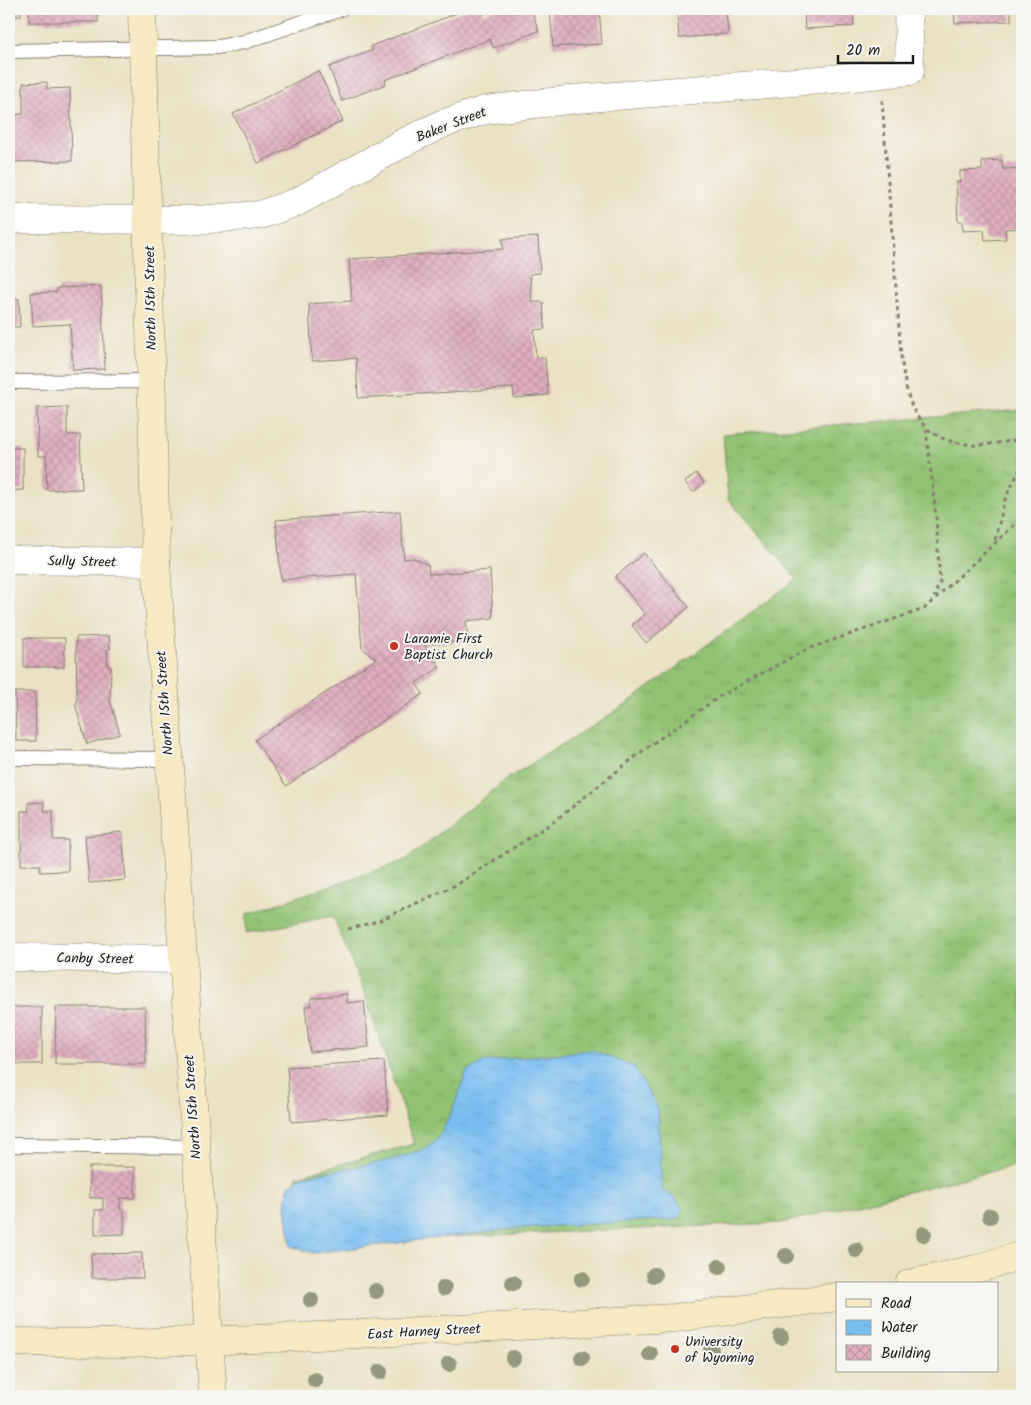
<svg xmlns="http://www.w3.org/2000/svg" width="1031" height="1405" font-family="Kalam,sans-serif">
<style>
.grass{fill:url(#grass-tufts);stroke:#566f47}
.water{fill:url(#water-ripples);stroke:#4a6c86}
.building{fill:url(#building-cross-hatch)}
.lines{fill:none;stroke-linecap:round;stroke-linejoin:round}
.service-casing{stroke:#847f70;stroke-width:16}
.minor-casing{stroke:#847f70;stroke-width:29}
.secondary-casing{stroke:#847f70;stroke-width:29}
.path{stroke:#847f70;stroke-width:3;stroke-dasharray:4 4;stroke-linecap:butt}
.service{stroke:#fff;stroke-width:14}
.minor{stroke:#fff;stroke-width:28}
.secondary{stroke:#f6e9c3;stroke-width:28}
.tree{fill:#93997a}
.poi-dot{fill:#c8321e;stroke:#f6f6f2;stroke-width:2}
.labels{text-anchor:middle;stroke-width:4;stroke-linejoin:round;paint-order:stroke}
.street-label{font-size:14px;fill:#1c1c1c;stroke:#f6f6f2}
.poi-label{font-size:14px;fill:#1c1c1c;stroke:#f6f6f2;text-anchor:start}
</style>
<defs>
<pattern id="grass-tufts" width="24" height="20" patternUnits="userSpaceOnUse" patternTransform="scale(1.25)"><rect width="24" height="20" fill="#91c272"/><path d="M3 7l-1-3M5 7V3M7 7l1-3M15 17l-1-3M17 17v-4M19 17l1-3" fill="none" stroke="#7ca662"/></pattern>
<pattern id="water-ripples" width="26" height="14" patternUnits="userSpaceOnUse" patternTransform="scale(1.25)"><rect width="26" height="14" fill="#79bdf0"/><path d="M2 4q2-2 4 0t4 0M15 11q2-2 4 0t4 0" fill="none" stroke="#68a2cd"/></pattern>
<pattern id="building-cross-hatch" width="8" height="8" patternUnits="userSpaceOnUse" patternTransform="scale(1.25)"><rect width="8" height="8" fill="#dfadc0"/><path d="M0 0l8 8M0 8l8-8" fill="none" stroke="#bf94a4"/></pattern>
</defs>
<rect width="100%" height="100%" fill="#f6f6f2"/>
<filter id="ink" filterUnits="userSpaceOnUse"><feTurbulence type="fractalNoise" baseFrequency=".02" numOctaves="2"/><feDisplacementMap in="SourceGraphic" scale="10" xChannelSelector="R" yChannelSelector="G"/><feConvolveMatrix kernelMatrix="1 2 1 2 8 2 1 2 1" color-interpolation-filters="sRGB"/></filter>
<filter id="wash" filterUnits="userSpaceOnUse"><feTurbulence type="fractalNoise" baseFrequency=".0096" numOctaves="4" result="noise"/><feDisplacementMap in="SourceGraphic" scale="20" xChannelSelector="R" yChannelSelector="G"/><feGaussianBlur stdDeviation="1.12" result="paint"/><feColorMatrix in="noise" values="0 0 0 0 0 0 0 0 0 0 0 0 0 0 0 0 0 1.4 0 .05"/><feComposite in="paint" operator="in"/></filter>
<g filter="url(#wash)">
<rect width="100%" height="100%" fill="#ebe2c4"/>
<path class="grass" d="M1022 410V1164L781 1223 301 1243 290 1200 297 1176 414 1144 363 989 333 916 246 933 247 914 406 860 507 779 625 705 797 579 728 499 723 434Z"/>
<path class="water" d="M591 1050 634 1067 658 1108 662 1189 676 1199 683 1209 679 1219 521 1228 313 1253 291 1246 286 1207 289 1185 303 1176C333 1170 413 1161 434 1142 446 1131 461 1089 466 1072L483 1062Z"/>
<g id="blocks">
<g class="building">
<rect x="9" y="9" width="12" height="7"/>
<rect x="29" y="9" width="69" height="13"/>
<path d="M468 9H481L483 14 495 9H531L539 31 493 48 490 39 385 80 386 84 342 101 329 67 373 50 371 46Z"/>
<path d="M550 9H599L602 44 553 47Z"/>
<path d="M677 9H726L728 34 679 38Z"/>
<path d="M804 9H853L854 26 805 29Z"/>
<path d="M954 9H1011V21L955 23Z"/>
<path d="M318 71 343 121 258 163 233 114Z"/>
<path d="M47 82V89L70 88 72 161 9 162V115L23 114V83Z"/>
<path d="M1002 160 1003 169 1022 168V228L1005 229 1006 239 985 240 984 230 963 231 962 221H958L956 182H960V171L982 170V161Z"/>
<path d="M538 237 540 273 530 274 532 302H543L545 329 534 330 536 358H545L548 395 514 398 513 388 358 398 356 358 312 361 309 304 352 301 349 259 503 249 502 239Z"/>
<path d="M101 286 105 369 73 370 70 324 33 326 31 293 57 292V288Z"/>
<path d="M9 299H19L20 327H9Z"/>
<path d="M67 407V435H80L82 489 47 490 46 456H38L37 408Z"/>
<path d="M9 448H23V490L9 491Z"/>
<path d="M696 473 704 483 693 492 685 482Z"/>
<path d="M400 511 404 559 414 558 428 565 429 574 490 570 493 618 466 621 468 641 424 644 440 667 416 683 423 694 286 786 255 740 376 659 362 648 356 574 281 580 276 520Z"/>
<path d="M644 553 689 607 646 643 632 625 645 614 615 577Z"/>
<path d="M109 636 110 649H107L108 667H111L110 700 120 734 87 744 75 704H77L76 637Z"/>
<path d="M24 638H65L64 667H24Z"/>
<path d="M15 692H35L36 741H16Z"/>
<path d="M44 802V811H53V840H68V871L40 872V865H21V811H29L28 803Z"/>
<path d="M122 832 126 880 89 883 85 836Z"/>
<path d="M347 994V1003L364 1001 369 1047 310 1052 305 1006H311V998Z"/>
<rect x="9" y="1007" width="33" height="57"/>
<path d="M56 1007H145L146 1064H55Z"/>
<path d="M384 1061 388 1115 291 1122 287 1067Z"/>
<path d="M89 1167H135V1198H120V1210L124 1209V1234L95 1235V1210H103V1198H90Z"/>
<path d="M142 1253 143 1278H92L91 1254Z"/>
</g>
</g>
</g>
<g filter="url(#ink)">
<use href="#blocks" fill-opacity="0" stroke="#847f70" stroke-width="1"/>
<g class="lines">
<g class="service-casing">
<g id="service">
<path d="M9 51 218 47 244 42 341 9"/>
<path d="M9 382 151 381"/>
<path d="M9 758 168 759"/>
<path d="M9 1145 195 1147"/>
</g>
</g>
<g class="minor-casing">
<g id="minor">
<path d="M9 219 197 220 260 215 297 202 405 142 442 124 485 110 576 99 832 79 910 71 908 9"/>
<path d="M9 560 156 562"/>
<path d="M9 957 182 959"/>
</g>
</g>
<g class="secondary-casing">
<g id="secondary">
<path d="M142 9 156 562 213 1396"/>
<path d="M909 1284 976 1269 1022 1255"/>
<path d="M9 1342 125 1343 257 1339 675 1318 837 1297"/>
</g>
</g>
<g class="path">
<path d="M882 100 901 356C906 396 913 436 960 443 967 444 973 446 980 445 994 444 1008 441 1022 440"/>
<path d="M926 429 936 517 940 582 934 597"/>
<path d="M995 540 1005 499 1022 465"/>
<path d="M348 929 378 921 458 884 552 823 645 749 720 696 807 649 924 609 1022 518"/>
</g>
<use href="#service" class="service"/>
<use href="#minor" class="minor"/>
<use href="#secondary" class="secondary"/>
</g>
<g class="tree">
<circle cx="990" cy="1216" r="8"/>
<circle cx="924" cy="1234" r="8"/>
<circle cx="856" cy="1250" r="8"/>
<circle cx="786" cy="1256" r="8"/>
<circle cx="719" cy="1267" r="8"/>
<circle cx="654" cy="1275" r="8"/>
<circle cx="582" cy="1279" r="8"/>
<circle cx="513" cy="1283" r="8"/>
<circle cx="444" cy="1288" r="8"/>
<circle cx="376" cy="1291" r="8"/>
<circle cx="311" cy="1300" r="8"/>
<circle cx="781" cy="1337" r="8"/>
<circle cx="711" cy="1350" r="8"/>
<circle cx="650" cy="1354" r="8"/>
<circle cx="513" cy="1358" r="8"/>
<circle cx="582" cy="1358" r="8"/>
<circle cx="449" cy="1364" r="8"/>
<circle cx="380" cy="1372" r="8"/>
<circle cx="315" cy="1380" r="8"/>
</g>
</g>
<g class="poi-dot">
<circle cx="394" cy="646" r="5"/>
<circle cx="675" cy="1349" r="5"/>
</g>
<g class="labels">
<g class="street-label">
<text transform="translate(451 124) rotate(-21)" y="5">Baker Street</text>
<text transform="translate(150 298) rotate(-91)" y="5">North 15th Street</text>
<text transform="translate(82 561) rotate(1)" y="5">Sully Street</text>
<text transform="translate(164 703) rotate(-94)" y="5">North 15th Street</text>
<text transform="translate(95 958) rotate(1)" y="5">Canby Street</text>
<text transform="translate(192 1107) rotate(-94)" y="5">North 15th Street</text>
<text transform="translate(424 1331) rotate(-3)" y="5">East Harney Street</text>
</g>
<g class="poi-label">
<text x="404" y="643">Laramie First<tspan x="404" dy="16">Baptist Church</tspan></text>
<text x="685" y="1346">University<tspan x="685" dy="16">of Wyoming</tspan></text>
</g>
</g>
<rect width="1031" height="1405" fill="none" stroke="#f6f6f2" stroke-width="30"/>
<rect x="836" y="1282" width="162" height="90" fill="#f6f6f2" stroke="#9f9f9c"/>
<rect x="846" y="1299" width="25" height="8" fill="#f6e9c3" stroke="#9f9f9c"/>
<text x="881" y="1308" font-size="15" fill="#1c1c1c">Road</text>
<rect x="846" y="1320" width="25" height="15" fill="url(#water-ripples)" stroke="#9f9f9c"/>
<text x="881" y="1332" font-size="15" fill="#1c1c1c">Water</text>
<rect x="846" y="1345" width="25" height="15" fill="url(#building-cross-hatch)" stroke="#9f9f9c"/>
<text x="881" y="1358" font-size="15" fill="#1c1c1c">Building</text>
<path d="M838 55v8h75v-8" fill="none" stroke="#1c1c1c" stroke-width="2.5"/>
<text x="846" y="55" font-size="15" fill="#1c1c1c" stroke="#f6f6f2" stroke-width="4" paint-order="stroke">20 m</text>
</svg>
